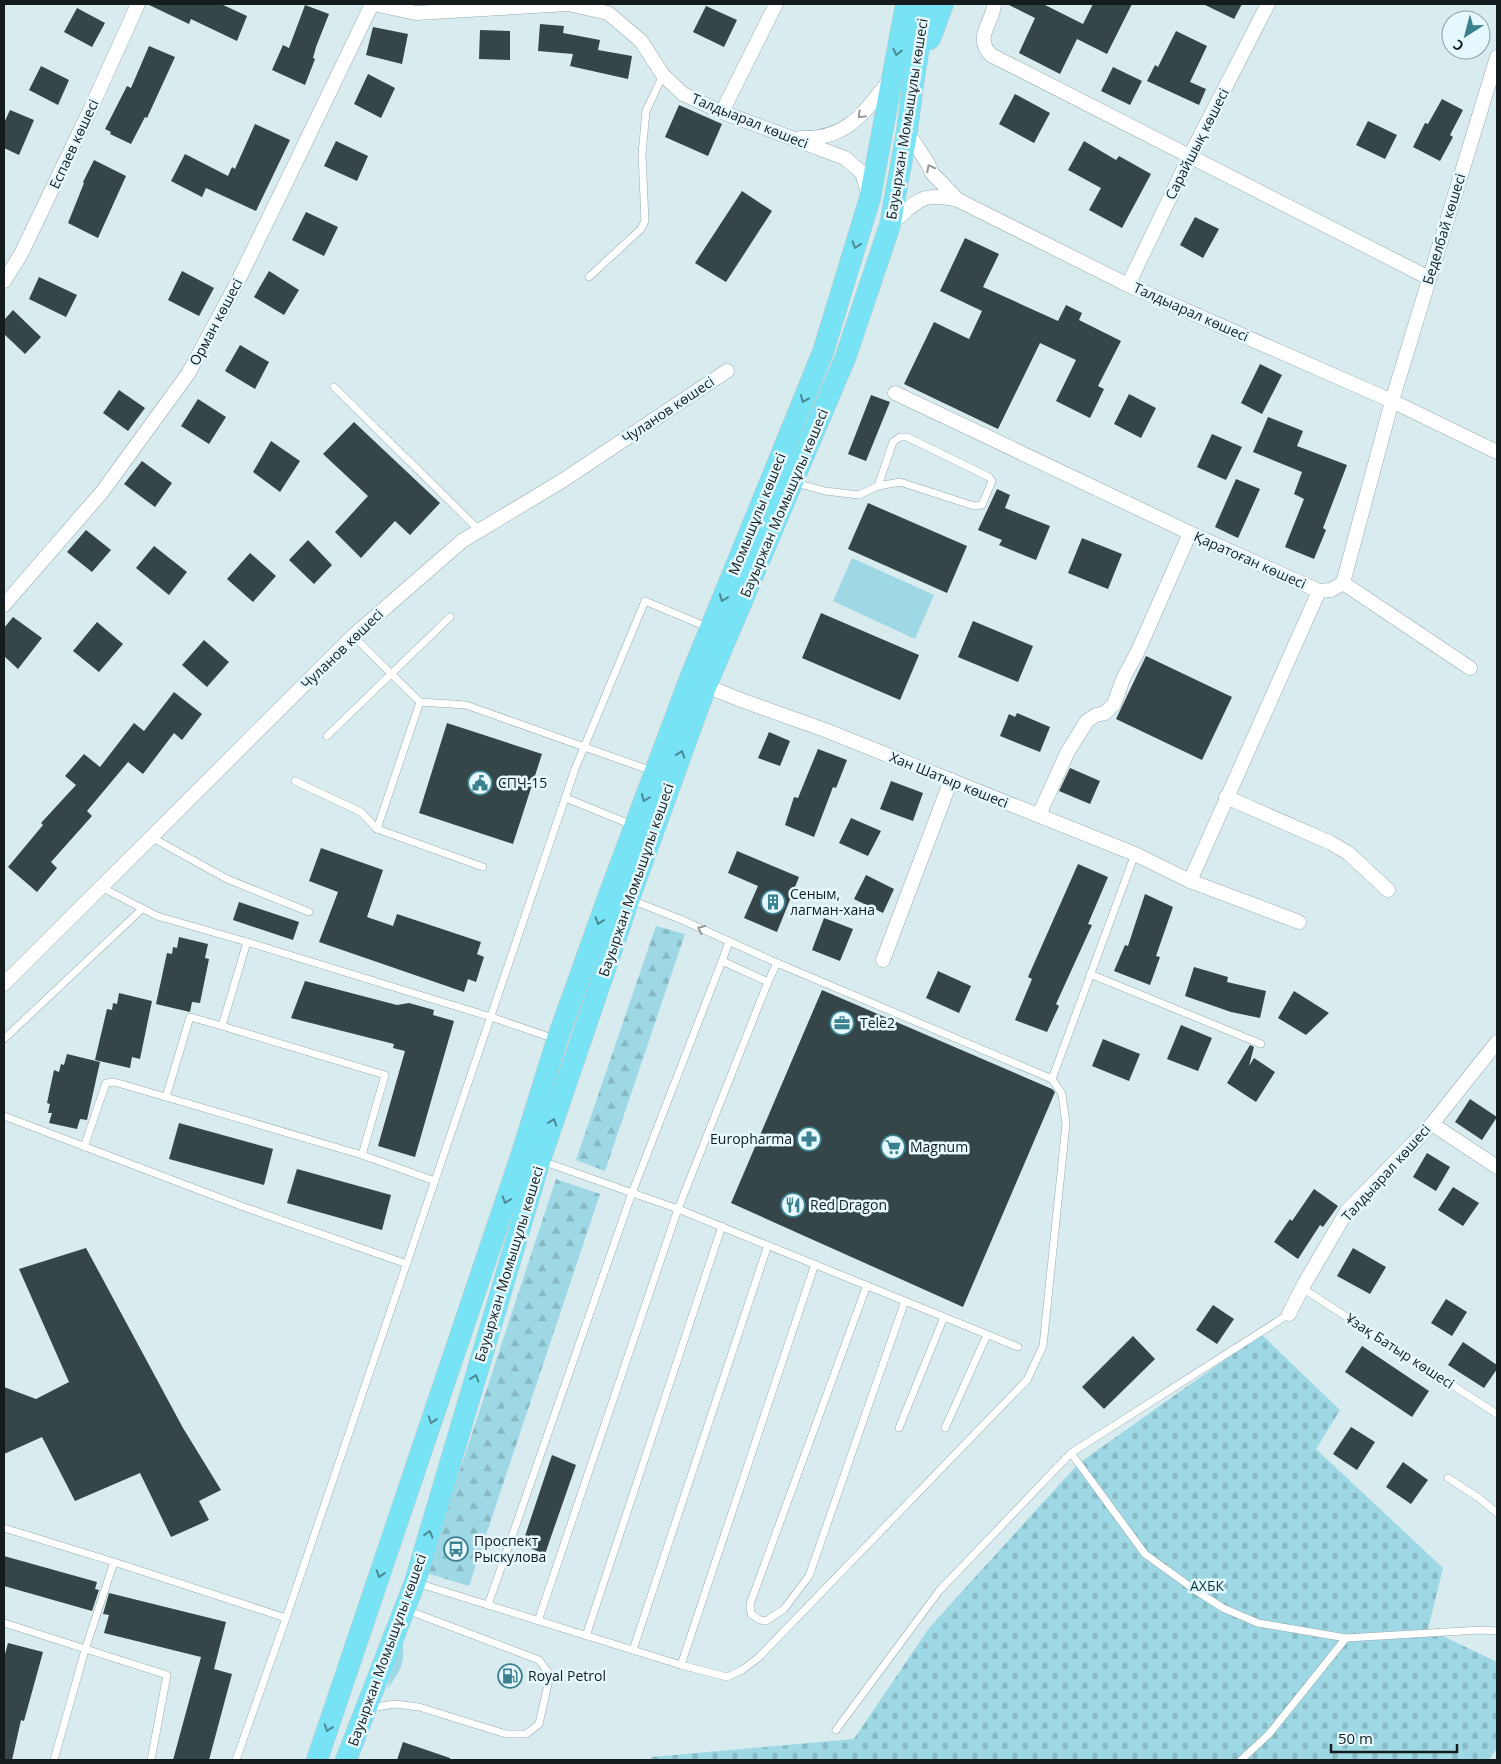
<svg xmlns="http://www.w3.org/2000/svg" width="1501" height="1764" font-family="'Open Sans',sans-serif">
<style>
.grass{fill:#9ed8e5}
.forest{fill:url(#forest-firs)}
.cemetery{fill:url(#cemetery-stones)}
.building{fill:#354548}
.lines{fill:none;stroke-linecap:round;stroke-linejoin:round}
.service-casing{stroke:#99abaf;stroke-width:8}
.minor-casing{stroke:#99abaf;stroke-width:15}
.primary-casing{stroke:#c7c9c9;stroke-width:22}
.service{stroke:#fff;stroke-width:7}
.minor{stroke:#fff;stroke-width:14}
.primary{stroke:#77e3f5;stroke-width:21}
.oneway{stroke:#4b8994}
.oneway2{stroke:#96999a}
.labels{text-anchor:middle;stroke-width:5;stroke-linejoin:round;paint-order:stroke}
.street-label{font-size:14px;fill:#151c1e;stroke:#e5f8fd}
.poi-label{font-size:14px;fill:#151c1e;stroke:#e5f8fd;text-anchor:start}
.park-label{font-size:14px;fill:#003842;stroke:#e5f8fd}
</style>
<defs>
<pattern id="forest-firs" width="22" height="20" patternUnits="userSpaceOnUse" patternTransform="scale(1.25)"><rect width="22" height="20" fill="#9ed8e5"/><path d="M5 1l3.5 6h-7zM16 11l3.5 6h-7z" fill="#87b9c4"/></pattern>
<pattern id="cemetery-stones" width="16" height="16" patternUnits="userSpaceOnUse" patternTransform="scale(1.25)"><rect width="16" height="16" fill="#9ed8e5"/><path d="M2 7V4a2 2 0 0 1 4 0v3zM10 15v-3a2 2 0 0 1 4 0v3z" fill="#87b9c4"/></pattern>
</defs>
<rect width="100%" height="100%" fill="#d8ebef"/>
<g class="grass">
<path d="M852 558 934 595 915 639 833 601Z"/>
<path d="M401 1634C406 1660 403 1668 387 1689Z"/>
</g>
<g class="forest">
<path d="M656 926 685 934 605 1171 576 1160Z"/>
<path d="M556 1179 600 1194 469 1586 426 1573Z"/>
</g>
<path class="cemetery" d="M1261 1334 1340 1410 1316 1449 1443 1568 1428 1629 1497 1662V1748L1489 1760H650L652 1757 854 1739 929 1628 1078 1464Z"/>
<g class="building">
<path d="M147 4H221L247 16 237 41 191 19 189 24Z"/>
<path d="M1007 4H1043L1083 24 1093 4H1132L1107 54 1077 39 1060 74 1019 53 1035 18Z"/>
<path d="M1203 4H1242L1234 19Z"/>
<path d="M305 5 329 14 316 47 313 58 315 59 305 85 272 70 283 45 289 48Z"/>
<path d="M706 6 737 20 724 47 693 32Z"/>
<path d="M77 8 105 23 92 47 64 32Z"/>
<path d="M540 24 564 26 563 33 600 40 598 50 632 56 628 79 570 66 573 54 538 51Z"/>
<path d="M373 27 408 34 402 64 366 55Z"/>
<path d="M480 30 510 31V60L479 59Z"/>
<path d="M1176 31 1207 46 1190 82 1206 89 1199 105 1147 81 1155 65 1158 67Z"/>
<path d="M149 46 175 57 147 118 145 117 131 144 110 134 111 132 105 129 127 86 131 88Z"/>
<path d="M41 66 69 80 58 105 29 90Z"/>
<path d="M1113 67 1142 81 1130 105 1101 91Z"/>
<path d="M368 74 395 88 381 118 354 104Z"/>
<path d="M1015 94 1050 113 1034 143 999 124Z"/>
<path d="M1442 99 1463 110 1450 135 1453 137 1440 161 1413 147 1425 123 1428 124Z"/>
<path d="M679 105 722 124 708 156 665 137Z"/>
<path d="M10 110 34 120 19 155 4 148V123Z"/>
<path d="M1368 121 1397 135 1385 159 1356 145Z"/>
<path d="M255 124 290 140 256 211 206 188 202 197 171 181 185 154 228 176 232 167 235 169Z"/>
<path d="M336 141 368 156 357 181 324 166Z"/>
<path d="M1084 141 1116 160 1119 156 1151 174 1122 228 1089 210 1101 188 1068 170Z"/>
<path d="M94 160 126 176 98 238 68 223 84 183 83 182Z"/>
<path d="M742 191 772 211 726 282 695 263Z"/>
<path d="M306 212 338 227 324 256 292 240Z"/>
<path d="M1195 217 1219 229 1203 258 1180 245Z"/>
<path d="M965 238 999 254 983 287 1058 321 1066 305 1082 313 1079 320 1121 341 1098 386 1104 389 1090 418 1056 401 1076 360 1040 343 998 429 904 384 934 322 969 339 982 311 940 291Z"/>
<path d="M182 271 214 288 199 316 168 300Z"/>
<path d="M269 271 299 290 284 315 254 297Z"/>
<path d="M39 277 77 295 66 317 29 299Z"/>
<path d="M13 310 41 337 25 354 4 334V320Z"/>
<path d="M240 345 269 362 255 389 225 371Z"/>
<path d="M1260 364 1282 375 1262 414 1241 403Z"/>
<path d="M119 390 145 408 128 431 103 413Z"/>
<path d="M1129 394 1156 408 1141 438 1114 424Z"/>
<path d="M871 395 890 402 866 461 848 454Z"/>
<path d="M198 399 226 417 209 444 181 426Z"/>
<path d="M1268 417 1303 431 1297 446 1347 465 1323 528 1326 530 1314 559 1285 547 1304 499 1294 494 1302 472 1253 452Z"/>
<path d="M354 422 440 503 410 535 395 521 361 558 335 532 368 496 323 454Z"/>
<path d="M1212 434 1242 447 1226 480 1197 467Z"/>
<path d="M271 441 300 461 280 492 253 472Z"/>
<path d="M142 461 172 483 155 507 124 484Z"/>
<path d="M1236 479 1260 489 1238 538 1215 527Z"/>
<path d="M997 489 1010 495 1005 508 1050 526 1036 560 999 545 1002 540 978 530Z"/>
<path d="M868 503 967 546 947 593 848 549Z"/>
<path d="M86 530 111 550 92 572 67 552Z"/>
<path d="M1082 538 1122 554 1108 589 1068 573Z"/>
<path d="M308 540 332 565 314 584 289 560Z"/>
<path d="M154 546 187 572 169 595 136 568Z"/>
<path d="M250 553 276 576 253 602 227 579Z"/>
<path d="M821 613 919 655 900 700 802 658Z"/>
<path d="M13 617 42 638 18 669 4 656V628Z"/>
<path d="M973 621 1033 646 1018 682 958 657Z"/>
<path d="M97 622 123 644 99 672 73 651Z"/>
<path d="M204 640 229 662 207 687 182 665Z"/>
<path d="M1146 656 1232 697 1202 760 1116 719Z"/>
<path d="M174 692 202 714 182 740 174 733 143 774 128 762 87 811 92 816 51 862 57 868 37 892 8 867 43 825 41 823 76 785 65 776 84 754 100 767 134 723 144 731Z"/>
<path d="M1017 713 1050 727 1040 752 1000 736 1009 714 1015 717Z"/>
<path d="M447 723 542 754 513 844 419 813Z"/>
<path d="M769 732 790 741 780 766 758 758Z"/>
<path d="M818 749 847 760 836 788 833 787 814 837 785 825 794 797 798 798Z"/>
<path d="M1070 768 1100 781 1090 804 1059 791Z"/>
<path d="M891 781 923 793 913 821 880 809Z"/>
<path d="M851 818 881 831 868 856 839 843Z"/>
<path d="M321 848 383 870 367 917 393 926 397 914 481 942 477 954 484 957 476 982 468 979 464 992 319 942 338 892 309 881Z"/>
<path d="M737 851 799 877 777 932 744 918 758 886 728 873Z"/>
<path d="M1078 864 1108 877 1088 924 1092 925 1056 1004 1059 1006 1047 1032 1015 1020 1032 979 1028 977Z"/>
<path d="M866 875 894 889 883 913 854 899Z"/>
<path d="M1145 894 1173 907 1156 956 1160 957 1150 985 1114 971 1125 945 1128 946Z"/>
<path d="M239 902 299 922 293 940 233 920Z"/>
<path d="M824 918 853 929 840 961 812 950Z"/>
<path d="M179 937 208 944 205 958 209 959 200 1003 192 1002 190 1012 156 1004 167 953 172 954 173 947 177 948Z"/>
<path d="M1194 967 1228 977 1227 982 1266 991 1260 1018 1231 1012 1185 996Z"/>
<path d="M938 971 971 986 959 1013 926 998Z"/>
<path d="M305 981 397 1005 409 1003 434 1010 433 1015 454 1021 415 1157 378 1146 405 1051 393 1048 394 1044 291 1018Z"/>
<path d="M822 990 1052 1089 1055 1092 963 1307 731 1203Z"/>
<path d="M1294 991 1329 1013 1306 1035 1278 1018Z"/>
<path d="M119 993 152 1001 140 1059 132 1057 130 1068 95 1060 107 1009 112 1010 113 1003 117 1004Z"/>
<path d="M1181 1025 1212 1038 1198 1071 1167 1059Z"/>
<path d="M1103 1039 1140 1054 1129 1081 1092 1066Z"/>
<path d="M1250 1045 1254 1047 1249 1066 1254 1058 1275 1072 1256 1102 1227 1083Z"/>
<path d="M67 1054 100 1062 87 1120 80 1119 77 1129 49 1123 52 1113H48L50 1104 47 1103 54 1070 59 1072 61 1064 64 1065Z"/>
<path d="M1470 1099 1497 1117 1482 1140 1455 1122Z"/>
<path d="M179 1123 273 1149 264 1185 169 1159Z"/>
<path d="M1427 1153 1450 1167 1436 1191 1413 1177Z"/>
<path d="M297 1169 391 1195 382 1230 287 1203Z"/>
<path d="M1453 1187 1479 1203 1463 1226 1438 1210Z"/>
<path d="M1314 1189 1338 1206 1323 1227 1320 1225 1298 1259 1274 1242 1290 1219 1292 1221Z"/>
<path d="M86 1248 183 1428 221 1490 199 1501 209 1520 171 1537 140 1473 75 1501 42 1437 4 1454V1387L36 1399 69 1382 19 1269Z"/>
<path d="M1353 1248 1386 1267 1370 1294 1337 1276Z"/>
<path d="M1446 1299 1467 1312 1452 1336 1431 1323Z"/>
<path d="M1213 1305 1234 1319 1217 1344 1196 1330Z"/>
<path d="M1133 1336 1155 1359 1104 1409 1082 1387Z"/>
<path d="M1463 1342 1497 1365V1369L1484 1388 1448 1365Z"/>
<path d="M1362 1346 1429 1391 1412 1417 1345 1372Z"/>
<path d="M1351 1427 1375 1442 1357 1470 1333 1454Z"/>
<path d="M552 1455 576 1465 545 1554 522 1545Z"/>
<path d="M1403 1462 1428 1480 1411 1504 1386 1487Z"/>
<path d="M4 1556 97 1582 95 1589 99 1590 92 1611 4 1586Z"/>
<path d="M109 1593 226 1622 214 1669 232 1674 209 1760H173L201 1657 104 1633 109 1615 103 1614Z"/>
<path d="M8 1643 43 1652 24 1721 21 1720 12 1760H4V1658Z"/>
<path d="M403 1742 450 1758V1760H397Z"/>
</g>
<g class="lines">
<g class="service-casing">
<g id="service">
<path d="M589 277 641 229 645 221 642 154 646 111 663 75"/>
<path d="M334 387 479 530"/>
<path d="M796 483 825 491 859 495 878 486 900 482 974 506 982 505 992 481 989 477 907 437H900L893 442 878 486"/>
<path d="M353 636 420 702 466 705 652 771"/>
<path d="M327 736 450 617"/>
<path d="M295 781 361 812 377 829 483 867"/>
<path d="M566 798 632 825"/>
<path d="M377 829 420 702"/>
<path d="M151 837 227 879 309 912"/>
<path d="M101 887 157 916 247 942 491 1017 555 1039"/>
<path d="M722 961 729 942"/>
<path d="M1090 974 1261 1044"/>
<path d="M768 982 777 963"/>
<path d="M222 1026 190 1017 166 1097 362 1155 385 1075 222 1026 247 942"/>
<path d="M4 1039 142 909"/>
<path d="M1052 1079 1135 854"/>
<path d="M4 1116 241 1206 407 1264"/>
<path d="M84 1147 106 1083 114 1082 166 1097"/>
<path d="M362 1155 435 1181"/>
<path d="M542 1161 678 1209 1018 1347"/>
<path d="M867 1285 750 1604 751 1614 760 1620 766 1621 784 1609 809 1576 905 1301"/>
<path d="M1302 1288 1497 1414"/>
<path d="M899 1428 944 1317"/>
<path d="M945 1428 987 1335"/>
<path d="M1071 1453 1145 1554 1195 1590 1223 1608 1258 1623 1346 1638 1480 1630 1497 1631"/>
<path d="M1448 1478 1479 1498 1497 1513"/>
<path d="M4 1528 114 1562 286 1618"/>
<path d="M417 1583 681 1665 727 1677 742 1670 758 1658 1027 1380 1043 1346 1066 1124 1062 1094 1052 1079 777 963 680 919 631 900"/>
<path d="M488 1605 632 1193 722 961 768 982 678 1209 538 1621"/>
<path d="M4 1623 167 1675 151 1760"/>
<path d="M586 1636 722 1226"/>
<path d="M633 1650 768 1245"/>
<path d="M681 1665 815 1264"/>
<path d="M370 1708 395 1704 419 1707 506 1734H526L539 1724 550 1675 539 1660 407 1610"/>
<path d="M836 1730 939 1591 1071 1453 1289 1314"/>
<path d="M54 1760 85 1650 114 1562"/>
<path d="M236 1760 286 1618 575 769 645 601 707 627"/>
<path d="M1241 1760 1269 1734 1346 1638"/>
</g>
</g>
<g class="minor-casing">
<g id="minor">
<path d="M373 4 416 13 568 4 608 13 641 41 663 75 683 94 722 112 845 158 862 173 868 193"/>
<path d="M994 4C994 22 973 36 991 55L1429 278"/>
<path d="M722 112 776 4"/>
<path d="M907 131 928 164 932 173 956 198"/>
<path d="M801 138C846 140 864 113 889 81"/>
<path d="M890 225C918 201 920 191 958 200L1128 285 1392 401 1497 452"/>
<path d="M4 281 21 254 91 108 138 4"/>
<path d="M1128 285 1190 156 1268 4"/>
<path d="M895 393 1190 533 1319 591 1190 881"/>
<path d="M1343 583 1470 668"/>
<path d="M1319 591 1331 590 1343 583 1392 401 1497 57"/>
<path d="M4 605 102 492 188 374 236 285 282 191 372 4"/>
<path d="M706 686 741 700 825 730 1135 854 1190 881 1299 922"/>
<path d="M1226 797 1331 843 1348 853 1388 890"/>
<path d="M1039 815 1067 753 1087 721 1096 715 1105 713 1114 704 1123 679 1138 651 1190 533"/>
<path d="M883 960 951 780"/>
<path d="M4 984 353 636 462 541 565 479 727 371"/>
<path d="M1432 1124 1497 1167"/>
<path d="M1289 1314 1302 1288 1347 1211 1432 1124 1497 1042"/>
</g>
</g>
<g class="primary-casing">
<g id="primary">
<path d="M930 39 943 4"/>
<path d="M317 1760 522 1153 557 1040 610 892 689 681 823 352 870 198 906 4"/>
<path d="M346 1760 415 1582 540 1160 629 899 706 686 846 356 890 225 907 131 913 84 926 4"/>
</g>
</g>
<use href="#service" class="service"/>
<use href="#minor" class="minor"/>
<use href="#primary" class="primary"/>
</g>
<defs><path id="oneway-chevron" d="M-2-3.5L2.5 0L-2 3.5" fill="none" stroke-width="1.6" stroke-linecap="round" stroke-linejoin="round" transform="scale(1.25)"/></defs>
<g class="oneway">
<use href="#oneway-chevron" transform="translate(897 52) rotate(102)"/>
<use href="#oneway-chevron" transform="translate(856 245) rotate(107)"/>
<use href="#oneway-chevron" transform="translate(804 399) rotate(112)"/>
<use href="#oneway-chevron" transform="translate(723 598) rotate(112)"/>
<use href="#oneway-chevron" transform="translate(681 754) rotate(-70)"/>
<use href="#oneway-chevron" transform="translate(645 798) rotate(111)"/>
<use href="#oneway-chevron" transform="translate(599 921) rotate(109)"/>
<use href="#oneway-chevron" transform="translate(553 1122) rotate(-71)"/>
<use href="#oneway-chevron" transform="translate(506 1200) rotate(109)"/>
<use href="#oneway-chevron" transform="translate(475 1378) rotate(-73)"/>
<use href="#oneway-chevron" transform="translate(432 1420) rotate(109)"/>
<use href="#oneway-chevron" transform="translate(429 1534) rotate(-73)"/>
<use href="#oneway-chevron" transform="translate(380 1574) rotate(109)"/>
<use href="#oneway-chevron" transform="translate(328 1728) rotate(109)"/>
</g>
<g class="oneway2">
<use href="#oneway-chevron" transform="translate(861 115) rotate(135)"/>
<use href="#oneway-chevron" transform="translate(930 168) rotate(-117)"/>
<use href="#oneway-chevron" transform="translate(701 929) rotate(-155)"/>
</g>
<defs>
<g id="civic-ring" transform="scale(1.25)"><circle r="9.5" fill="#e5f8fd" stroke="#3b808e" stroke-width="1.5"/><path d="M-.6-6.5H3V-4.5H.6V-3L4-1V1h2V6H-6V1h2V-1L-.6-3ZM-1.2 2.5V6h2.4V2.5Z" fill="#3b808e"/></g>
<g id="building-ring" transform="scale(1.25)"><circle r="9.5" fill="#e5f8fd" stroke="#3b808e" stroke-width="1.5"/><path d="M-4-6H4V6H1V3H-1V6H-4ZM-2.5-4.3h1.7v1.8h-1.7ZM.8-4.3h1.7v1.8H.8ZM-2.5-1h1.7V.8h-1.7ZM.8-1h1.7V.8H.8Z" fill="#3b808e"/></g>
<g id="office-ring" transform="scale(1.25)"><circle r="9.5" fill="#e5f8fd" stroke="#3b808e" stroke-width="1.5"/><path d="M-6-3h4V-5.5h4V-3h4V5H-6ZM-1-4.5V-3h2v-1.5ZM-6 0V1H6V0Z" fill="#3b808e"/></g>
<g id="pharmacy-ring" transform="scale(1.25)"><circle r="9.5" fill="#e5f8fd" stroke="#3b808e" stroke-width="1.5"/><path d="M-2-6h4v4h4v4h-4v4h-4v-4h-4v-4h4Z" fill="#3b808e"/></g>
<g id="supermarket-ring" transform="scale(1.25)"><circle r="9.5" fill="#e5f8fd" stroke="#3b808e" stroke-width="1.5"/><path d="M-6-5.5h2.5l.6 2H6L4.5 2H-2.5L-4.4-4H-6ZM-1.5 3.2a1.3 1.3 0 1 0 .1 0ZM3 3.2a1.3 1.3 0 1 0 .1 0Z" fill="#3b808e"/></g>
<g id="restaurant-ring" transform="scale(1.25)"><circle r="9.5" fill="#e5f8fd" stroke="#3b808e" stroke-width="1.5"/><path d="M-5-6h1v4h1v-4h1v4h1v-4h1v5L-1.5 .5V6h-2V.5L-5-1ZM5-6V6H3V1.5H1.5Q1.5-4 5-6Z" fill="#3b808e"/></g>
<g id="bus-ring" transform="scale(1.25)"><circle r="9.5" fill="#e5f8fd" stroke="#3b808e" stroke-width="1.5"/><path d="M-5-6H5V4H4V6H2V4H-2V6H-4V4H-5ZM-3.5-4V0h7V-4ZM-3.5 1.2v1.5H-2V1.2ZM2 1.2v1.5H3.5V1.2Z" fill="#3b808e"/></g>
<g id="fuel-ring" transform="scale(1.25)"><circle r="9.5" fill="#e5f8fd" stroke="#3b808e" stroke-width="1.5"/><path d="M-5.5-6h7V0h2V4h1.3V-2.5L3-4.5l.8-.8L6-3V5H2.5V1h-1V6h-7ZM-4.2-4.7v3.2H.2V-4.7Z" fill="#3b808e"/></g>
</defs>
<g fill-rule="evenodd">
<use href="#civic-ring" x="480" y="783"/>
<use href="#building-ring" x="773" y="902"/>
<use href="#office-ring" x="842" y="1023"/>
<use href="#pharmacy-ring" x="809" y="1139"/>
<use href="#supermarket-ring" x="893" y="1147"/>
<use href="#restaurant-ring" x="793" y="1205"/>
<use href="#bus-ring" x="456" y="1549"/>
<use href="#fuel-ring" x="510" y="1676"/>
</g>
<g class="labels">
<g class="street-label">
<text transform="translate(907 119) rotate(-81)" y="5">Бауыржан Момышұлы көшесі</text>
<text transform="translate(750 121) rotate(22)" y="5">Талдыарал көшесі</text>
<text transform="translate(74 144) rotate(-65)" y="5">Еспаев көшесі</text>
<text transform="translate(1197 144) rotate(-63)" y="5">Сарайшық көшесі</text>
<text transform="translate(1444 229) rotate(-73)" y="5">Беделбай көшесі</text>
<text transform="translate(1191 312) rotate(24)" y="5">Талдыарал көшесі</text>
<text transform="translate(216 322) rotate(-62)" y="5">Орман көшесі</text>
<text transform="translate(668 410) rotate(-34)" y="5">Чуланов көшесі</text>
<text transform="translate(784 503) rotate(-67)" y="5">Бауыржан Момышұлы көшесі</text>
<text transform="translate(757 514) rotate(-68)" y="5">Момышұлы көшесі</text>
<text transform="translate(1250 560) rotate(24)" y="5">Қаратоған көшесі</text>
<text transform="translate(342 649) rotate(-44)" y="5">Чуланов көшесі</text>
<text transform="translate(949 780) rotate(22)" y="5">Хан Шатыр көшесі</text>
<text transform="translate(636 880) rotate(-71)" y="5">Бауыржан Момышұлы көшесі</text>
<text transform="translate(1386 1173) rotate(-48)" y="5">Талдыарал көшесі</text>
<text transform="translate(509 1264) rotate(-73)" y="5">Бауыржан Момышұлы көшесі</text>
<text transform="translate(1400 1351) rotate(33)" y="5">Ұзақ Батыр көшесі</text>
<text transform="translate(387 1650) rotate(-70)" y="5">Бауыржан Момышұлы көшесі</text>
</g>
<g class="poi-label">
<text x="498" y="788">СПЧ-15</text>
<text x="790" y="899">Сеным,<tspan x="790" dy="16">лагман-хана</tspan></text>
<text x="860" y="1028">Tele2</text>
<text x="792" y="1144" text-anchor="end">Europharma</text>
<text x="910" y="1152">Magnum</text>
<text x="810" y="1210">Red Dragon</text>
<text x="474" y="1546">Проспект<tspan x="474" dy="16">Рыскулова</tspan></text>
<text x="528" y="1681">Royal Petrol</text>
</g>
<g class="park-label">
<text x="1207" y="1591">АХБК</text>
</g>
</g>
<rect width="1501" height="1764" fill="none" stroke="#151c1e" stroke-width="10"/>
<g transform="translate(1466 35) rotate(216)"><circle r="24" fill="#e5f8fd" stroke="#92a0a4"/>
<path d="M0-4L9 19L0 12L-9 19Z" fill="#3b808e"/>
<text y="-8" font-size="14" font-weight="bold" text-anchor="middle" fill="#151c1e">С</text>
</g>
<path d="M1331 1744v8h126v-8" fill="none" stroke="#151c1e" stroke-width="2.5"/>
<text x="1338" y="1744" font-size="15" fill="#151c1e" stroke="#e5f8fd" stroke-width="4" paint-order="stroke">50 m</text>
</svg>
